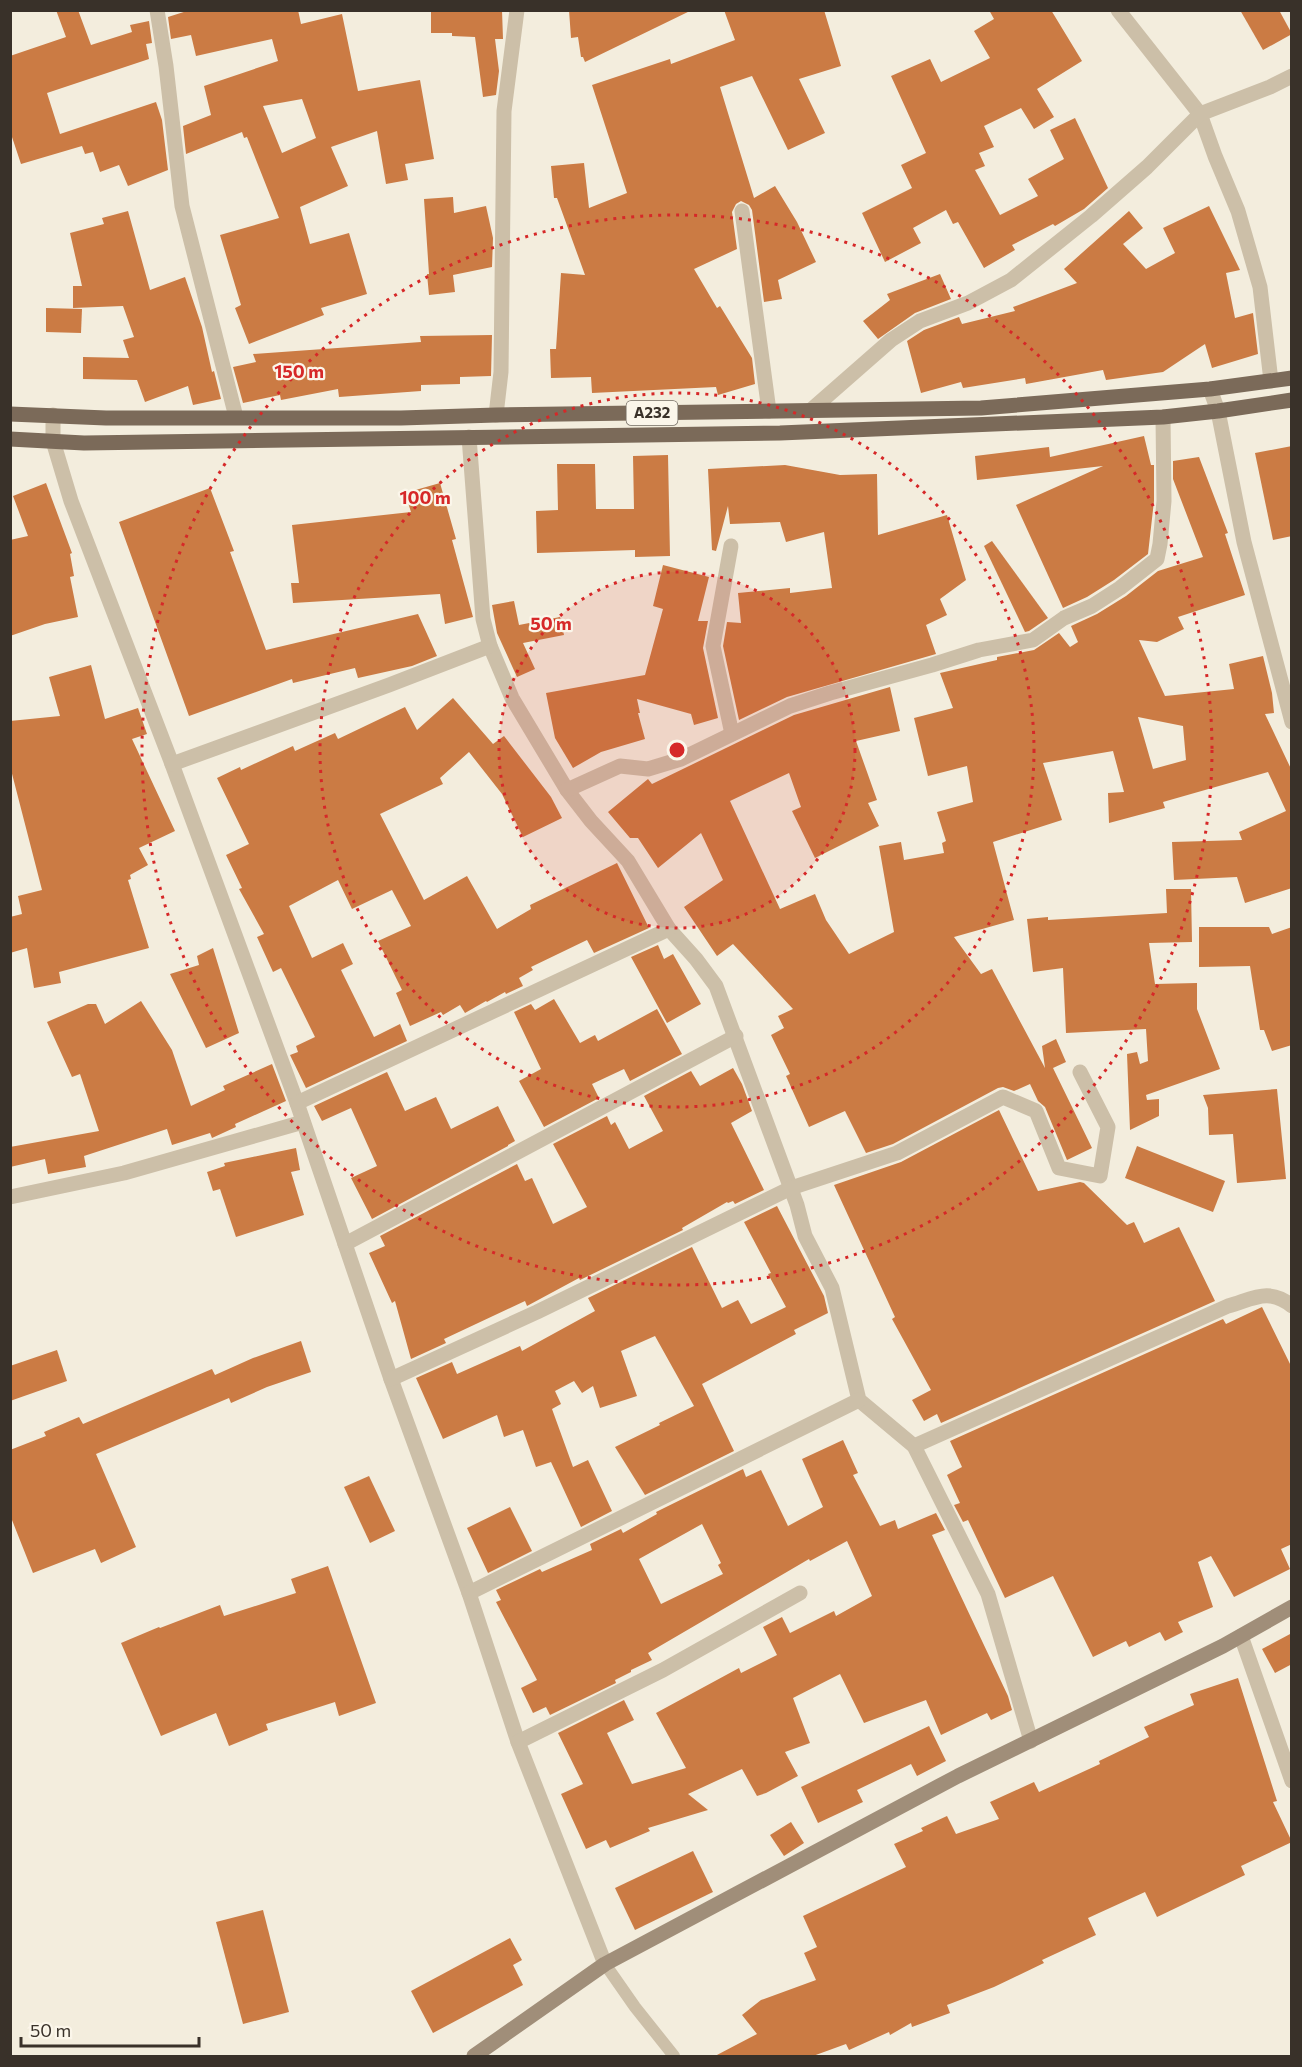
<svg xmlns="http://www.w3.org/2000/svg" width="1302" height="2067" font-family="Commissioner,sans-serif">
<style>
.building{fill:#cb7b44;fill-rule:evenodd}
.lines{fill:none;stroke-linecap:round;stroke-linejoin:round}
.service{stroke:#ccbfa8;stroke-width:12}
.minor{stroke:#ccbfa8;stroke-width:15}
.tertiary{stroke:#ccbfa8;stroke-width:15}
.secondary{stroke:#a08e79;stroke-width:15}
.primary{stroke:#7b6a59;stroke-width:15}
.ring{fill:none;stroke:#d62828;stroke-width:3;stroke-dasharray:3 6}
.labels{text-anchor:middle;stroke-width:4.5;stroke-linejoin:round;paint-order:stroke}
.shield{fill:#fbf6ea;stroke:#736c63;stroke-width:1.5}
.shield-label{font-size:15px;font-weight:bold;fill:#393129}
.centre{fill:#d62828;stroke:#fbf6ea;stroke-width:3}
.ring-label{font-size:18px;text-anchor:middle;font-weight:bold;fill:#d62828;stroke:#fbf6ea;stroke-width:4.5;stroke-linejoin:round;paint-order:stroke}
</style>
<rect width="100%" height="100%" fill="#f3eddd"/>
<g class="building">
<path d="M56 10H78L91 45 132 32 130 25 149 21 152 43 146 44 149 59 47 93 60 134 156 102 162 120 168 170 128 186 119 165 100 172 93 152 85 154 82 146 21 164 10 131V56L66 37Z"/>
<path d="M190 10H298L301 24 342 14 358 91 420 80 434 159 405 164 408 180 386 184 377 131 331 147 348 186 300 207 310 244 349 233 367 294 321 308 324 315 249 344 235 308 241 305 220 235 279 218 247 137 244 138 242 132 186 154 183 126 211 115 204 86 278 61 272 39 196 56 191 35 171 39 168 17ZM302 99 316 138 282 153 263 106Z"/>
<path d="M431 10H502L503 39H495L499 71 496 95 483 97 475 37 452 36V33H431Z"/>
<path d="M569 10H692L585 62 583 57H581L578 37 571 38Z"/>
<path d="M724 10H824L841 66 799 79 825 133 788 150 752 76 720 87 754 198 775 186 797 222 816 262 778 280 782 299 764 302 752 210 749 205 741 201 736 204 732 212 737 249 694 269 717 308 720 306 752 358 755 384 718 395 716 387 592 393 591 377 551 378 550 349H556L561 273 585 275 557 198H554L551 166 584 163 589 208 627 193 592 85 670 59 671 64 735 40Z"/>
<path d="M989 10H1051L1082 61 1037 89 1054 117 1034 129 1021 108 984 126 994 147 979 153 985 166 975 170 1000 215 1038 196 1028 179 1064 159 1050 130 1075 118 1108 188 1084 209 1055 226 1053 224 1012 245 1015 250 984 268 958 222 953 224 946 210 913 228 921 243 885 262 862 213 912 188 901 165 926 153 891 76 930 59 941 82 990 58 974 31 994 19Z"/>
<path d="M1240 10H1279L1292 34 1263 50Z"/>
<path d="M453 197 454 213 486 206 493 238 492 267 453 275 455 292 429 295 427 274H429L424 199Z"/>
<path d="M1209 206 1240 270 1226 273 1235 318 1253 313 1258 354 1212 368 1205 344 1163 372 1106 380 1103 370 1026 384 1025 378 963 388 961 382 921 393 907 341 924 330 959 317 962 324 1015 311 1013 307 1077 283 1064 269 1129 211 1143 228 1123 244 1146 269 1175 253 1163 228Z"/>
<path d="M128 211 150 290 185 277 202 327 212 372 214 371 221 399 193 405 188 386 145 402 137 380 83 379V357L129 358 123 340 134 337 123 306 73 308V286H82L70 233 104 224 102 218Z"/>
<path d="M940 274 951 299 915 313 878 339 863 321 890 300 887 294Z"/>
<path d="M46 308 82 309 81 333 46 332Z"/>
<path d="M492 335 491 376 460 377V384L421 385V391L339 397 338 389 281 400 280 395 243 403 233 367 256 362 253 354 421 342 420 336Z"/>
<path d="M1144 436 1151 465H1154V501L1148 554 1114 580 1087 597 1063 608 1016 505 1103 466 977 480 975 456 1049 447 1050 457Z"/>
<path d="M1292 446V536L1273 540 1255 453Z"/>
<path d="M668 455 670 556 635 557V550L537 553 536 511 558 510 557 464H595L596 509H634L633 456Z"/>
<path d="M1199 457 1228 533 1225 534 1245 595 1178 617 1184 629 1157 642 1139 640 1165 696 1234 689 1229 664 1263 656 1272 693 1274 713 1265 714 1292 771V888L1245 903 1237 877 1174 880 1172 842 1242 840 1239 832 1286 811 1268 772 1163 802 1165 808 1109 823 1108 793 1124 792 1113 751 1043 763 1062 820 993 842 1014 920 954 937 981 974 992 969 1045 1068 1042 1046 1056 1039 1066 1062 1053 1068 1092 1148 1067 1160 1045 1107 1038 1101 1030 1084 1014 1091 1003 1087 998 1088 893 1144 866 1153 845 1111 809 1127 786 1076 790 1074 771 1035 784 1028 778 1016 793 1009 733 944 717 956 684 907 723 880 701 833 658 868 638 838H630L608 812 648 779 652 784 794 715 890 687 900 731 856 741 877 800 868 803 879 826 815 858 792 811 801 807 789 773 730 801 780 909 815 894 826 920 849 954 894 932 879 846 901 842 904 860 944 853 942 843 946 841 937 812 973 802 967 766 928 776 914 718 953 708 940 673 997 660V657L1034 650 1059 633 1070 647 1078 642 1071 626 1097 614 1126 596 1158 571 1203 557 1173 479V461ZM1138 717 1183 726 1186 760 1153 769Z"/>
<path d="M785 465 840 475 877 474 878 535 947 515 966 580 940 599 947 615 926 625 936 654 787 697 739 720 723 646 727 622 741 623 738 593 790 588V593L832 588 824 532 786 542 780 522 730 524 728 506 716 551 712 550 708 469Z"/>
<path d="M46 483 72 553 70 554 74 576 70 577 78 617 45 624 10 636V540L28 536 13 496Z"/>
<path d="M440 483 456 539 452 540 473 617 445 624 440 594 293 603 291 583H299L292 525 411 512 405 493Z"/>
<path d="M210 488 234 551 230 552 266 650 418 614 437 656 412 666 358 678 355 668 293 683 292 679 189 716 119 522Z"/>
<path d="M992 541 1048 618 1029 631 1025 632 984 546Z"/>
<path d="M663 565 709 577 698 621H708L703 648 718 718 694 725 691 714 637 699 640 713H638L645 739 601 752 573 768 555 738 546 693 645 675 663 609 653 606Z"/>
<path d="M514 601 519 625 560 617 564 635 523 643 535 669 517 677 497 633 492 605Z"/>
<path d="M91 665 105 719 138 708 147 734 132 739 175 831 139 848 148 865 130 875 131 879 128 880 149 948 59 972 61 983 34 988 27 948 10 953V917L22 914 18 896 42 890 10 766V721L60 716 49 677Z"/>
<path d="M453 698 493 744 504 736 551 797 562 818 523 837 502 794 469 752 440 778 443 784 380 814 424 900 467 876 497 929 531 909 530 905 617 863 649 928 594 953 587 940 531 967 533 970 519 978 523 986 506 994 505 992 487 1002 486 1001 465 1013 460 1005 443 1015 441 1012 410 1026 396 993 402 990 378 941 411 926 392 890 352 909 338 880 289 906 312 958 343 943 353 964 341 970 374 1037 400 1024 407 1041 306 1088 290 1055 298 1052 296 1046 315 1037 281 968 273 972 257 937 264 934 239 889 242 888 226 855 249 844 217 778 240 767 241 770 293 746 295 751 335 733 338 739 405 707 417 730Z"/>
<path d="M1166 889H1191L1192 942 1149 943 1155 984 1197 983V1009L1220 1069 1146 1095 1147 1100 1159 1099V1116L1130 1130 1127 1054 1137 1052 1140 1064 1148 1061 1146 1029 1066 1033 1063 968 1033 972 1027 919 1048 917V920L1167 913Z"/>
<path d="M1199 927H1269L1272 934 1292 927V1045L1272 1051 1264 1030H1260L1250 966 1199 967Z"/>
<path d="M658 945 664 959 673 954 701 1004 667 1023 631 957Z"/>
<path d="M213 948 239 1033 206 1048 170 974 199 965 197 956Z"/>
<path d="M554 999 580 1043 595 1035 598 1041 657 1009 682 1054 630 1081 624 1069 592 1084 599 1098 544 1127 519 1081 541 1069 514 1012 531 1004 535 1010Z"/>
<path d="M141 1001 172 1050 191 1106 225 1090 223 1086 272 1064 286 1101 235 1124 236 1127 212 1138 210 1133 172 1145 167 1129 84 1156 86 1167 48 1174 45 1159 10 1167V1147L99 1131 80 1074 72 1077 47 1022 88 1004H96L105 1024Z"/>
<path d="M733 1068 742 1084 752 1111 731 1123 764 1190 735 1204 733 1201 728 1203 727 1202 682 1228 683 1230 580 1280 579 1278 527 1306 525 1301 444 1339 446 1343 411 1359 395 1301 392 1303 369 1253 385 1246 380 1236 517 1164 525 1181 532 1178 553 1224 587 1207 553 1144 607 1116 611 1125 615 1122 629 1149 663 1131 644 1096 691 1071 700 1086Z"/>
<path d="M387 1072 405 1111 436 1097 451 1129 498 1106 515 1141 508 1145V1146L372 1219 351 1178 377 1166 351 1108 322 1121 314 1106Z"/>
<path d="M1277 1089 1286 1179 1237 1183 1233 1134 1209 1135 1208 1108 1203 1095Z"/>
<path d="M999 1110 1038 1191 1080 1182 1084 1183 1127 1225 1134 1222 1144 1243 1179 1227 1215 1301 941 1423 937 1414 924 1421 912 1400 931 1390 892 1319 895 1317 834 1185 901 1162Z"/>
<path d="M1137 1146 1225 1181 1213 1212 1125 1178Z"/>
<path d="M296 1148 300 1170 291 1172 304 1215 236 1237 220 1189 213 1191 207 1172 225 1166 224 1163Z"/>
<path d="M777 1206 824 1296 828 1313 794 1330 796 1334 702 1384 734 1451 645 1495 615 1447 660 1425 659 1423 694 1406 655 1336 621 1351 637 1396 600 1408 593 1386 582 1393 574 1381 555 1391 561 1404 552 1409 573 1467 588 1460 612 1511 581 1527 551 1462 536 1467 523 1430 504 1437 497 1415 443 1439 416 1378 452 1362 457 1374 520 1346 522 1351 595 1311 588 1298 692 1247 722 1308 738 1300 751 1324 786 1307 768 1274 771 1273 744 1222Z"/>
<path d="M1262 1307 1292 1368V1544L1281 1549 1290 1569 1234 1597 1211 1556 1198 1562 1213 1607 1178 1622 1183 1632 1165 1641 1160 1632 1129 1647 1126 1641 1093 1657 1053 1576 1005 1598 968 1520 963 1522 954 1505 960 1503 947 1475 962 1467 950 1441 1223 1319 1226 1324Z"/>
<path d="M301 1341 311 1372 267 1387 231 1403 229 1398 96 1454 136 1547 101 1563 95 1549 33 1573 10 1515V1450L46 1436 44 1432 79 1417 83 1424 212 1369 215 1375 253 1358Z"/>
<path d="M57 1350 67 1381 10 1401V1366Z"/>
<path d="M843 1440 858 1473 853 1475 880 1526 895 1520 898 1529 936 1513 945 1530 932 1535 1008 1696 1012 1710 991 1720 987 1713 941 1735 926 1700 864 1723 840 1674 793 1698 810 1743 785 1752 798 1776 766 1793 757 1796 742 1769 688 1794 708 1810 648 1828 650 1831 610 1848 606 1840 586 1849 561 1794 583 1784 558 1733 624 1700 634 1720 607 1733 632 1784 686 1768 656 1713 739 1668 741 1673 777 1655 763 1627 782 1617 790 1633 834 1611 836 1616 872 1596 847 1541 810 1561 809 1559 648 1653 652 1660 631 1670V1672L615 1680 616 1683 550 1715 546 1707 533 1713 521 1688 537 1680 496 1602 501 1600 496 1590 540 1569 542 1572 592 1550 590 1544 621 1529 623 1533 657 1514 656 1512 743 1469 746 1477 761 1470 788 1526 823 1507 802 1459ZM702 1524 721 1563 718 1565 723 1574 661 1604 639 1559Z"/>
<path d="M369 1476 395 1531 370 1543 344 1487Z"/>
<path d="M510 1507 532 1551 488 1573 467 1528Z"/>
<path d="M328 1566 376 1703 339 1716 335 1702 266 1724 268 1730 229 1746 216 1713 161 1736 121 1643 159 1627 160 1628 220 1605 224 1616 296 1593 291 1579Z"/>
<path d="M1292 1633V1664L1275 1673 1262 1649Z"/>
<path d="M1238 1678 1277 1801 1273 1802 1292 1842 1241 1866 1245 1875 1157 1917 1145 1892 1088 1918 1096 1935 1042 1960 1044 1963 994 1987 947 2005 950 2013 912 2027 911 2023 890 2035 889 2032 849 2050 846 2044 813 2056H715L757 2034 742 2015 761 2000 816 1980 804 1953 817 1947 803 1916 906 1867 894 1844 923 1831 921 1828 947 1816 956 1834 999 1819 990 1802 1034 1782 1039 1792 1100 1764 1099 1761 1149 1737 1144 1727 1194 1705 1190 1694Z"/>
<path d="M929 1726 946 1761 917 1776 911 1764 857 1790 863 1802 818 1823 801 1787Z"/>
<path d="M791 1822 804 1843 784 1856 770 1835Z"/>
<path d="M693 1851 713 1892 635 1930 615 1888Z"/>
<path d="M263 1910 289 2012 243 2024 216 1922Z"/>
<path d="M510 1938 522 1960 513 1965 523 1985 433 2033 411 1991Z"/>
</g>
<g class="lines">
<path class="service" d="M605 1964 635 2007 674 2056"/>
<g class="minor">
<path d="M157 10 166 66 182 206 236 417"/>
<path d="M1118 10 1200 114 1215 156 1238 211 1260 287 1271 381"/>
<path d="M742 211 769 411"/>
<path d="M1210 389 1218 411 1244 542 1292 722"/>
<path d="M810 411 891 340 920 321 968 303 1011 280 1091 216 1147 167 1200 114 1270 87 1292 76"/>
<path d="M53 415V441L71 501 172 764 297 1103 391 1379 469 1593 518 1742 605 1964"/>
<path d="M469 437 483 619 490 646 512 698 567 790 591 821 628 861 669 929 696 959 716 986 797 1205 805 1236 832 1288 859 1400 914 1446 988 1594 1031 1741"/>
<path d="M731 546 713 646 732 734"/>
<path d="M172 764 389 685 490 646"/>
<path d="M567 790 620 766 648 769 681 759 790 706 830 693 932 665 979 650 1033 640 1064 618 1092 606 1120 588 1157 559 1160 544 1164 501 1163 417"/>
<path d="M297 1103 669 929"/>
<path d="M10 1197 124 1173 303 1122"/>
<path d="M345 1244 736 1036"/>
<path d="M391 1379 537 1312 791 1188 897 1153 1003 1097 1036 1111 1059 1168 1100 1176 1108 1127 1080 1072"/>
<path d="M914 1446 1228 1306C1253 1299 1269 1287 1292 1306"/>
<path d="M469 1593 859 1400"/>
<path d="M1241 1636 1292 1781"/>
<path d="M518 1742 663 1670 800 1593"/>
</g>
<path class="tertiary" d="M496 415 501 372 504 111 517 10"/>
<path class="secondary" d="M474 2056 605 1964 958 1776 1223 1646 1292 1607"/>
<g class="primary">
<path d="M10 414 106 418H401L496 415 981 408 1210 389 1292 378"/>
<path d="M10 439 84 443 780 433 1163 417 1218 411 1292 400"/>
</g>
</g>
<circle cx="677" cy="750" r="178" fill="#d62828" fill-opacity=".12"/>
<g class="ring">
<circle cx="677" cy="750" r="178"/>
<circle cx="677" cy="750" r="357"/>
<circle cx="677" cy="750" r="535"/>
</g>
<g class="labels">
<rect class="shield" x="626.5" y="401" width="51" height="24" rx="4.5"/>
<g class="shield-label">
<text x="652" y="418">A232</text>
</g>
</g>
<circle cx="677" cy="750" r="9" class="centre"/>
<g class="ring-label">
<text x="299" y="378">150 m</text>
<text x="425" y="504">100 m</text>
<text x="551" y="630">50 m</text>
</g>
<rect width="1302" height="2067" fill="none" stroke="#393129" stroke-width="24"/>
<path d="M21 2037v9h178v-9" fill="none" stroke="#393129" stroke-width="3"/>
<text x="30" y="2037" font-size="18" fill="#393129" stroke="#fbf6ea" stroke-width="4.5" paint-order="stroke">50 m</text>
</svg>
